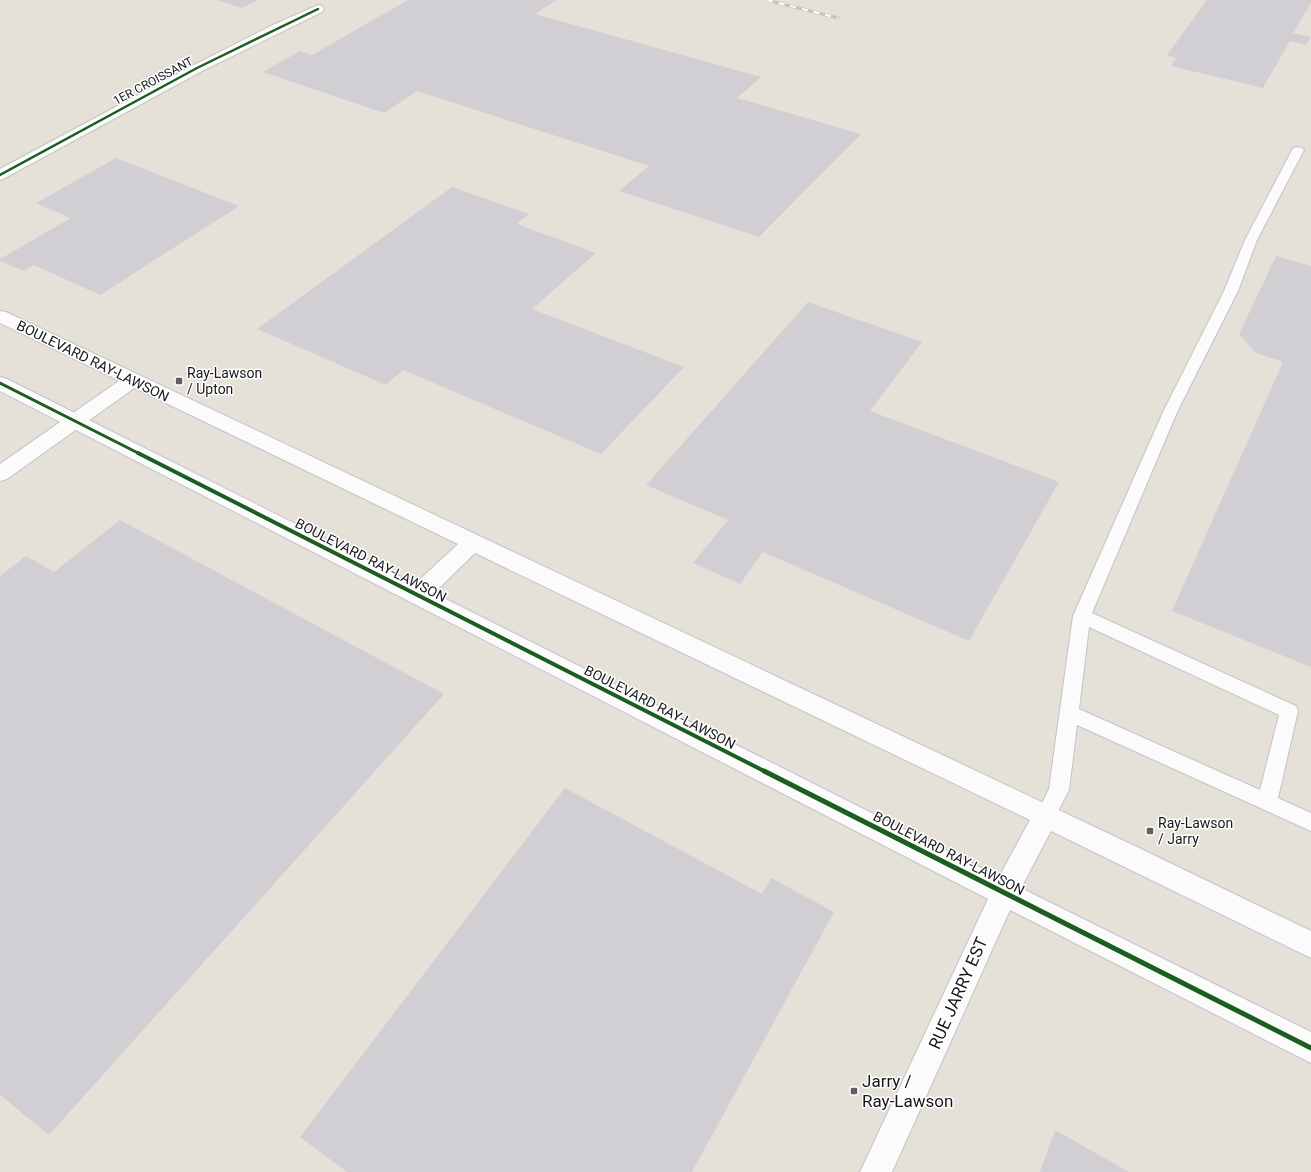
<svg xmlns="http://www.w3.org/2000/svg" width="1311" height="1172" font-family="Roboto,sans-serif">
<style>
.industrial{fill:#e5e1d8}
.building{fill:#d1cfd3}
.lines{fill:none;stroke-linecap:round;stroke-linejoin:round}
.service-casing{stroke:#c2c3c6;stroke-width:2}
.minor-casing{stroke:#c2c3c6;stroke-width:2}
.tertiary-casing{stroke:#c2c3c6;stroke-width:2}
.service{fill:#fbfbfc;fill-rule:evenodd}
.minor{fill:#fbfbfc;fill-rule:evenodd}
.tertiary{fill:#fbfbfc;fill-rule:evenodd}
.rail-casing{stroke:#c2c3c5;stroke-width:3}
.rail{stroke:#fff;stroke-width:2;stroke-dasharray:6;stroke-linecap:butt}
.cycleway-far3-casing{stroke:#fff;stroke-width:4}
.cycleway-far2-casing{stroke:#fff;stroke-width:5}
.cycleway-far1-casing{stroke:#fff;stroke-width:6}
.cycleway-casing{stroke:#fff;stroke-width:8}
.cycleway-far3{stroke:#1b5e20;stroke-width:2.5}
.cycleway-far2{stroke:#1b5e20;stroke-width:3}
.cycleway-far1{stroke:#1b5e20;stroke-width:4}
.cycleway{stroke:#1b5e20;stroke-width:5}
.poi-dot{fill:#5f6064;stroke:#fff;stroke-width:1.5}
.labels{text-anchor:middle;stroke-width:3;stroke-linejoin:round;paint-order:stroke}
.far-street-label{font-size:12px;fill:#16171b;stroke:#fff}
.street-label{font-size:14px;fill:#16171b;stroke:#fff}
.poi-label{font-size:14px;fill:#16171b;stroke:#fff;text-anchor:start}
.near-street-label{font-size:17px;fill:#16171b;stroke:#fff}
.near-poi-label{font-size:17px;fill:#16171b;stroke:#fff;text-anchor:start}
</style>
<rect width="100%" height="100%" fill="#e6e7ec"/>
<rect class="industrial" x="0" y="0" width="1311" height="1172"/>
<g class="building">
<path d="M217 0H258L242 8Z"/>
<path d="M408 0H557L535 14 761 77 737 98 861 134 759 237 619 191 649 166 417 91 384 113 263 72 300 51 312 55Z"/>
<path d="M1207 0H1311V3L1293 33 1311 37 1306 45 1290 41 1263 88 1171 66 1176 58 1167 55Z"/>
<path d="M116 158 239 206 100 295 34 265 24 271 0 261V259L71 218 36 203Z"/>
<path d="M452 187 529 214 517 224 596 253 532 309 684 367 601 454 403 370 386 385 257 329Z"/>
<path d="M1276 256 1311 266V667L1172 611 1283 362 1256 353 1239 334Z"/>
<path d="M808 302 922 342 870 411 1059 482 969 641 763 552 740 584 693 563 728 520 646 485Z"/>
<path d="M120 520 444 694 49 1135 0 1095V576L26 556 54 572Z"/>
<path d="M565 788 762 894 771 878 834 912 692 1172H347L300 1137Z"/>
<path d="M1055 1130 1129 1172H1040Z"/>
</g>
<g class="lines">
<g class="service-casing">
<path id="service" d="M1298 147 1302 148 1304 150 1257 240 1238 291 1178 410 1092 613 1296 706 1298 711 1278 798 1311 813V831L1077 725 1069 790 1052 823 1045 826 1038 823 1035 817 1049 789 1073 616 1164 410 1224 291 1245 240 1292 150 1294 148ZM1089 627 1279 715 1260 790 1079 709Z"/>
</g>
<g class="minor-casing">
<g id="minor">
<path d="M318 5 322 6 324 9 322 12 202 71 5 178 0 180V169L192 66 273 25Z"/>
<path d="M133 374 140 376 142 380 140 384 7 479 0 481V464L126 376Z"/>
</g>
</g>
<g class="tertiary-casing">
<path id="tertiary" d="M0 311 6 312 1139 848 1311 931V958L1051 831 1021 888 1311 1032V1063L1010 910 892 1172H860L988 899 0 391V377L7 379 415 584 458 544 0 323ZM475 553 1030 820 999 877 434 593Z"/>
</g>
<use href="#service" class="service"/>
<use href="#minor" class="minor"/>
<use href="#tertiary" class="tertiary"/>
<g class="rail-casing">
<path id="rail" d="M767 0 838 18"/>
</g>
<use href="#rail" class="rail"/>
<g class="cycleway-far3-casing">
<path id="cycleway-far3" d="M0 175 197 68 318 9"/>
</g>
<g class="cycleway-far2-casing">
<path id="cycleway-far2" d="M0 383 140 454"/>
</g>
<g class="cycleway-far1-casing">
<path id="cycleway-far1" d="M138 453 766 772"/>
</g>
<g class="cycleway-casing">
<path id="cycleway" d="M764 771 1311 1048"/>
</g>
<use href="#cycleway-far3" class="cycleway-far3"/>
<use href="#cycleway-far2" class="cycleway-far2"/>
<use href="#cycleway-far1" class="cycleway-far1"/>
<use href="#cycleway" class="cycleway"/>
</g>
<g class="poi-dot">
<rect x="175" y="377" width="8" height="8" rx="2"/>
<rect x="1146" y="827" width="8" height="8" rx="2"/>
<rect x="850" y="1087" width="8" height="8" rx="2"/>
</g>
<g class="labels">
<g class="far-street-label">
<text transform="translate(153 81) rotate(-28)" y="4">1ER CROISSANT</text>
</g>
<g class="street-label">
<text transform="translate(93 361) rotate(26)" y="5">BOULEVARD RAY-LAWSON</text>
<text transform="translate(371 560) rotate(27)" y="5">BOULEVARD RAY-LAWSON</text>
<text transform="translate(660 707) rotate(27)" y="5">BOULEVARD RAY-LAWSON</text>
<text transform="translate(949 853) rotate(27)" y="5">BOULEVARD RAY-LAWSON</text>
</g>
<g class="poi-label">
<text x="187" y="378">Ray-Lawson<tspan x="187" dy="16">/ Upton</tspan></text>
<text x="1158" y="828">Ray-Lawson<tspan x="1158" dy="16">/ Jarry</tspan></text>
</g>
<g class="near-street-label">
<text transform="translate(958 993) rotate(-66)" y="6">RUE JARRY EST</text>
</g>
<g class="near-poi-label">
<text x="862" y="1087">Jarry /<tspan x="862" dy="20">Ray-Lawson</tspan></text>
</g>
</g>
</svg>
